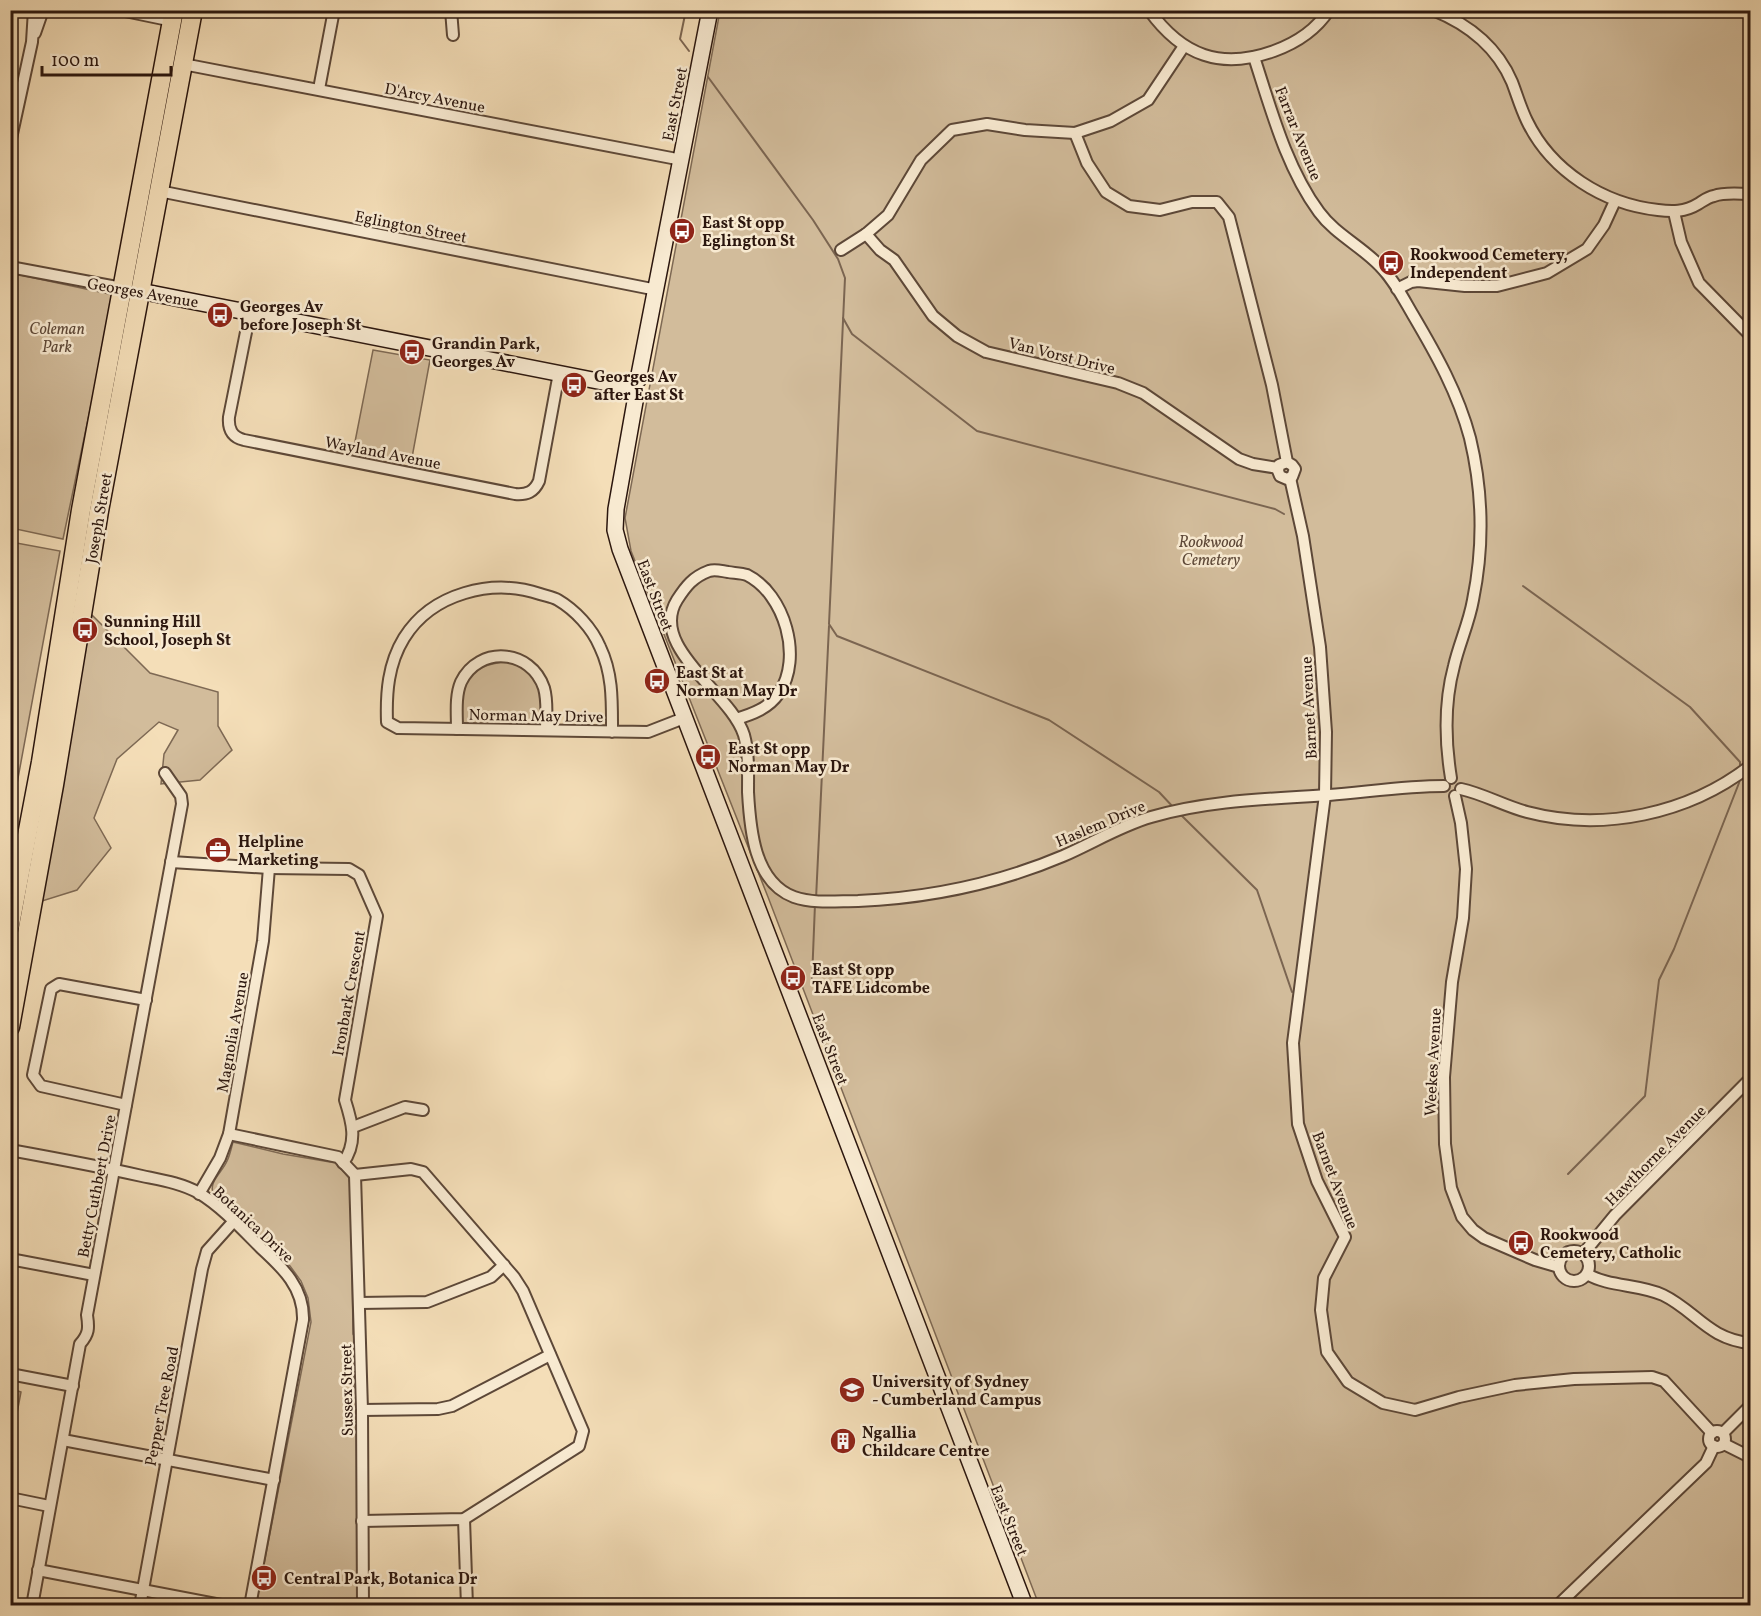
<svg xmlns="http://www.w3.org/2000/svg" width="1761" height="1616" font-family="Vollkorn,serif">
<style>
.green{fill:#d2bc9b;stroke:#7e6954;stroke-width:1.5}
.water{fill:#b09a7e;stroke:#7b6551;stroke-width:1.5}
.lines{fill:none;stroke-linecap:round;stroke-linejoin:round}
.stream{stroke:#7b6551;stroke-width:2}
.minor-casing{stroke:#5d4838;stroke-width:14}
.secondary-casing{stroke:#2b160e;stroke-width:18}
.trunk-casing{stroke:#2b160e;stroke-width:21}
.minor{stroke:#f8ead1;stroke-width:10}
.secondary{stroke:#f8ead1;stroke-width:15}
.trunk{stroke:#f4deb8;stroke-width:18}
.labels{text-anchor:middle;stroke-width:5;stroke-linejoin:round;paint-order:stroke}
.street-label{font-size:16px;fill:#2b160e;stroke:#f8ead1}
.poi-label{font-size:16px;font-weight:bold;fill:#2b160e;stroke:#f8ead1;text-anchor:start}
.park-label{font-size:16px;font-style:italic;fill:#5d4838;stroke:#f8ead1}
</style>
<rect width="100%" height="100%" fill="#f4deb8"/>
<filter id="stains"><feTurbulence type="fractalNoise" baseFrequency=".00333" numOctaves="4"/><feColorMatrix values="0 0 0 0 .2 0 0 0 0 .09 0 0 0 0 .02 0 0 0 .5 -.17"/></filter>
<radialGradient id="worn" r=".72"><stop offset=".6" stop-color="#630" stop-opacity="0"/><stop offset="1" stop-color="#630" stop-opacity=".3"/></radialGradient>
<g class="green">
<path d="M720 11H1750V1605H1039L768 897 631 551 625 518Z"/>
<path d="M11 273 114 295 63 539 11 528Z"/>
<path d="M373 350 430 360 411 463 353 452Z"/>
<path d="M11 542 60 551 11 816 10 542Z"/>
<path d="M92 615 150 673 218 692V726L232 750 200 780 161 784 164 754 178 730 159 722 117 759 94 818 111 848 77 890 39 902Z"/>
<path d="M507 662C542 669 543 695 542 726L461 724C461 688 464 664 507 662Z"/>
<path d="M233 1142 283 1154 336 1163 349 1178 351 1190 353 1334 356 1339V1351L353 1354 354 1392 357 1396V1525L360 1529 357 1605H256L311 1322 308 1298 301 1281 290 1266 214 1196C207 1182 222 1173 227 1161 230 1155 231 1149 233 1142Z"/>
</g>
<path class="water" d="M11 1384 16 1385 15 1390 21 1392 11 1445Z"/>
<g class="lines">
<g class="stream">
<path d="M686 10 680 39 689 51"/>
<path d="M708 77 813 220 838 259 845 278 829 624 837 636 1049 720 1159 792 1174 808"/>
<path d="M843 318 852 334 977 431 1275 509 1284 514"/>
<path d="M1523 586 1690 707 1740 762V769"/>
<path d="M1180 814 1257 890 1292 992"/>
<path d="M816 899 829 626"/>
<path d="M812 979 815 904"/>
<path d="M1568 1174 1645 1096 1659 980 1674 949 1739 783 1740 778"/>
</g>
<g class="minor-casing">
<g id="minor">
<path d="M120 10 173 21"/>
<path d="M451 10 453 35"/>
<path d="M1149 10C1182 56 1221 70 1274 51 1296 43 1316 30 1329 10"/>
<path d="M1433 10C1468 24 1497 47 1512 82 1517 95 1521 109 1527 121 1551 171 1603 204 1658 210 1672 212 1685 212 1698 204 1703 201 1708 197 1714 196 1725 192 1739 194 1750 194"/>
<path d="M35 33 43 10"/>
<path d="M1254 57C1271 109 1286 167 1319 212 1335 234 1361 246 1380 266 1394 280 1403 298 1413 315 1436 354 1458 393 1470 438 1483 492 1484 546 1473 600 1469 623 1459 644 1454 666 1444 703 1445 741 1451 778"/>
<path d="M183 64 682 160"/>
<path d="M319 89 334 10"/>
<path d="M1075 133 1087 163 1106 192 1129 206 1160 210 1192 202H1217L1229 217 1272 385 1287 462 1292 465 1295 469 1292 477 1287 479 1280 476 1278 471 1279 465 1287 462"/>
<path d="M10 143 32 42 34 10"/>
<path d="M159 191 657 290"/>
<path d="M1674 212 1681 242 1699 283 1750 335"/>
<path d="M866 234 880 250 894 260 933 316 957 336 986 352 1118 383 1143 393 1239 459 1253 464 1278 468"/>
<path d="M841 250 866 234 888 215 921 160 952 130 987 124 1025 130 1075 133 1111 121 1148 100 1184 46"/>
<path d="M10 267 122 288"/>
<path d="M1397 289 1411 282 1418 281 1465 286H1497L1547 273 1587 249 1604 225 1615 201"/>
<path d="M250 312 229 417C228 429 232 437 244 440L515 494C527 495 534 492 539 481L559 373"/>
<path d="M1290 478 1303 536 1320 647 1326 732 1325 795 1293 1043 1298 1124 1317 1181 1345 1237 1324 1278 1321 1310 1327 1352 1348 1382 1383 1403 1415 1410 1459 1397 1515 1385 1574 1379 1652 1377 1664 1381 1712 1433"/>
<path d="M736 719C753 714 769 708 779 693 803 658 785 594 747 575 741 573 733 573 728 572 721 571 715 569 709 571 693 577 686 586 677 600 648 647 731 693 744 735 749 753 748 773 748 792 750 829 754 882 794 897 814 904 837 901 858 901 930 898 997 884 1063 856 1093 843 1120 826 1151 817 1209 800 1269 799 1329 795 1367 792 1406 786 1444 786"/>
<path d="M457 729C457 714 455 696 461 682 479 645 531 649 544 688 548 702 546 717 546 730"/>
<path d="M612 732C612 702 613 674 600 647 592 628 575 610 558 600 553 597 546 596 540 594 492 578 432 593 404 638 388 664 386 693 387 722L398 728 648 732 684 718"/>
<path d="M1461 789C1484 794 1504 806 1527 812 1603 832 1688 814 1750 766"/>
<path d="M1455 796 1461 823 1466 869 1463 918 1452 982 1444 1077 1445 1144 1451 1188 1462 1217 1473 1230 1484 1238 1535 1260 1559 1267"/>
<path d="M171 862 269 868 349 869 359 875 377 916 345 1100C352 1122 358 1142 343 1163"/>
<path d="M126 1105 41 1086 33 1075 51 989 59 984 146 1000"/>
<path d="M353 1127 405 1107 423 1110"/>
<path d="M229 1134 338 1157 355 1175"/>
<path d="M10 1150C54 1158 98 1166 142 1176 161 1180 181 1183 199 1193 222 1207 242 1229 261 1248 283 1268 304 1288 303 1320L250 1606"/>
<path d="M355 1175 411 1169 423 1172 514 1277 523 1291 583 1431 579 1446 464 1519 362 1521"/>
<path d="M355 1175 362 1410 363 1606"/>
<path d="M199 1194 220 1158 229 1134 263 941 269 868"/>
<circle cx="1574" cy="1266" r="15"/>
<path d="M1583 1254 1615 1215 1750 1079"/>
<path d="M10 1259 94 1275"/>
<path d="M1587 1274C1609 1287 1639 1284 1663 1295 1696 1311 1708 1339 1750 1343"/>
<path d="M359 1303 427 1302 491 1277 504 1265"/>
<path d="M10 1374 73 1386"/>
<path d="M362 1410 438 1409 452 1406 550 1355"/>
<circle cx="1717" cy="1439" r="8"/>
<path d="M1723 1433 1750 1406"/>
<path d="M63 1440 274 1480"/>
<path d="M1724 1444 1750 1457"/>
<path d="M10 1498 49 1506"/>
<path d="M464 1519 467 1606"/>
<path d="M38 1570 226 1606"/>
<path d="M32 1606 80 1344C89 1334 89 1328 87 1315L182 804 181 796 165 773"/>
<path d="M140 1606 202 1269 207 1251 233 1222"/>
<path d="M1557 1606 1706 1463 1714 1446"/>
</g>
</g>
<g class="secondary-casing">
<g id="secondary">
<path d="M140 291 628 387"/>
<path d="M638 380 710 10"/>
<path d="M636 396 616 509 615 530 620 549 1025 1606"/>
</g>
</g>
<g class="trunk-casing">
<g id="trunk">
<path d="M10 925 41 762 81 510 174 10"/>
<path d="M10 1027 54 785 99 511 193 10"/>
</g>
</g>
<use href="#minor" class="minor"/>
<use href="#secondary" class="secondary"/>
<use href="#trunk" class="trunk"/>
</g>
<defs>
<g id="bus-disc" transform="scale(1.35)"><circle r="9.5" fill="#8f2418" stroke="#f8ead1"/><path d="M-5-6H5V4H4V6H2V4H-2V6H-4V4H-5ZM-3.5-4V0h7V-4ZM-3.5 1.2v1.5H-2V1.2ZM2 1.2v1.5H3.5V1.2Z" fill="#fff"/></g>
<g id="office-disc" transform="scale(1.35)"><circle r="9.5" fill="#8f2418" stroke="#f8ead1"/><path d="M-6-3h4V-5.5h4V-3h4V5H-6ZM-1-4.5V-3h2v-1.5ZM-6 0V1H6V0Z" fill="#fff"/></g>
<g id="university-disc" transform="scale(1.35)"><circle r="9.5" fill="#8f2418" stroke="#f8ead1"/><path d="M0-5L7-2L0 1L-7-2ZM-4 1L0 2.5L4 1V4Q0 6-4 4Z" fill="#fff"/></g>
<g id="building-disc" transform="scale(1.35)"><circle r="9.5" fill="#8f2418" stroke="#f8ead1"/><path d="M-4-6H4V6H1V3H-1V6H-4ZM-2.5-4.3h1.7v1.8h-1.7ZM.8-4.3h1.7v1.8H.8ZM-2.5-1h1.7V.8h-1.7ZM.8-1h1.7V.8H.8Z" fill="#fff"/></g>
</defs>
<g fill-rule="evenodd">
<use href="#bus-disc" x="682" y="231"/>
<use href="#bus-disc" x="1391" y="263"/>
<use href="#bus-disc" x="220" y="315"/>
<use href="#bus-disc" x="412" y="352"/>
<use href="#bus-disc" x="574" y="385"/>
<use href="#bus-disc" x="85" y="630"/>
<use href="#bus-disc" x="657" y="681"/>
<use href="#bus-disc" x="708" y="757"/>
<use href="#office-disc" x="218" y="850"/>
<use href="#bus-disc" x="793" y="978"/>
<use href="#bus-disc" x="1521" y="1243"/>
<use href="#university-disc" x="852" y="1390"/>
<use href="#building-disc" x="843" y="1441"/>
<use href="#bus-disc" x="264" y="1578"/>
</g>
<g class="labels">
<g class="street-label">
<text transform="translate(435 97) rotate(11)" y="6">D'Arcy Avenue</text>
<text transform="translate(674 104) rotate(-79)" y="6">East Street</text>
<text transform="translate(1299 133) rotate(68)" y="6">Farrar Avenue</text>
<text transform="translate(411 226) rotate(11)" y="6">Eglington Street</text>
<text transform="translate(143 292) rotate(10)" y="6">Georges Avenue</text>
<text transform="translate(1062 355) rotate(14)" y="6">Van Vorst Drive</text>
<text transform="translate(383 452) rotate(11)" y="6">Wayland Avenue</text>
<text transform="translate(98 518) rotate(-80)" y="6">Joseph Street</text>
<text transform="translate(656 595) rotate(69)" y="6">East Street</text>
<text transform="translate(1308 708) rotate(-93)" y="6">Barnet Avenue</text>
<text transform="translate(536 715) rotate(1)" y="6">Norman May Drive</text>
<text transform="translate(1100 823) rotate(-23)" y="6">Haslem Drive</text>
<text transform="translate(348 993) rotate(-80)" y="6">Ironbark Crescent</text>
<text transform="translate(232 1032) rotate(-80)" y="6">Magnolia Avenue</text>
<text transform="translate(831 1049) rotate(69)" y="6">East Street</text>
<text transform="translate(1432 1062) rotate(-87)" y="6">Weekes Avenue</text>
<text transform="translate(1655 1155) rotate(-45)" y="6">Hawthorne Avenue</text>
<text transform="translate(1336 1180) rotate(69)" y="6">Barnet Avenue</text>
<text transform="translate(96 1186) rotate(-79)" y="6">Betty Cuthbert Drive</text>
<text transform="translate(254 1224) rotate(43)" y="6">Botanica Drive</text>
<text transform="translate(346 1390) rotate(-91)" y="6">Sussex Street</text>
<text transform="translate(161 1406) rotate(-79)" y="6">Pepper Tree Road</text>
<text transform="translate(1010 1520) rotate(68)" y="6">East Street</text>
</g>
<g class="poi-label">
<text x="702" y="228">East St opp<tspan x="702" dy="18">Eglington St</tspan></text>
<text x="1410" y="260">Rookwood Cemetery,<tspan x="1410" dy="18">Independent</tspan></text>
<text x="240" y="312">Georges Av<tspan x="240" dy="18">before Joseph St</tspan></text>
<text x="432" y="349">Grandin Park,<tspan x="432" dy="18">Georges Av</tspan></text>
<text x="594" y="382">Georges Av<tspan x="594" dy="18">after East St</tspan></text>
<text x="104" y="627">Sunning Hill<tspan x="104" dy="18">School, Joseph St</tspan></text>
<text x="676" y="678">East St at<tspan x="676" dy="18">Norman May Dr</tspan></text>
<text x="728" y="754">East St opp<tspan x="728" dy="18">Norman May Dr</tspan></text>
<text x="238" y="847">Helpline<tspan x="238" dy="18">Marketing</tspan></text>
<text x="812" y="975">East St opp<tspan x="812" dy="18">TAFE Lidcombe</tspan></text>
<text x="1540" y="1240">Rookwood<tspan x="1540" dy="18">Cemetery, Catholic</tspan></text>
<text x="872" y="1387">University of Sydney<tspan x="872" dy="18">- Cumberland Campus</tspan></text>
<text x="862" y="1438">Ngallia<tspan x="862" dy="18">Childcare Centre</tspan></text>
<text x="284" y="1584">Central Park, Botanica Dr</text>
</g>
<g class="park-label">
<text x="57" y="334">Coleman<tspan x="57" dy="18">Park</tspan></text>
<text x="1211" y="547">Rookwood<tspan x="1211" dy="18">Cemetery</tspan></text>
</g>
</g>
<rect width="1761" height="1616" fill="none" stroke="#f4deb8" stroke-width="36"/>
<rect x="12" y="12" width="1737" height="1592" fill="none" stroke="#2b160e" stroke-width="3"/>
<rect x="18" y="18" width="1725" height="1580" fill="none" stroke="#2b160e" stroke-width="1.5"/>
<path d="M42 66v9h129v-9" fill="none" stroke="#2b160e" stroke-width="3"/>
<text x="51" y="66" font-size="18" fill="#2b160e" stroke="#f8ead1" stroke-width="4.5" paint-order="stroke">100 m</text>
<rect width="100%" height="100%" filter="url(#stains)"/>
<rect width="100%" height="100%" fill="url(#worn)"/>
</svg>
